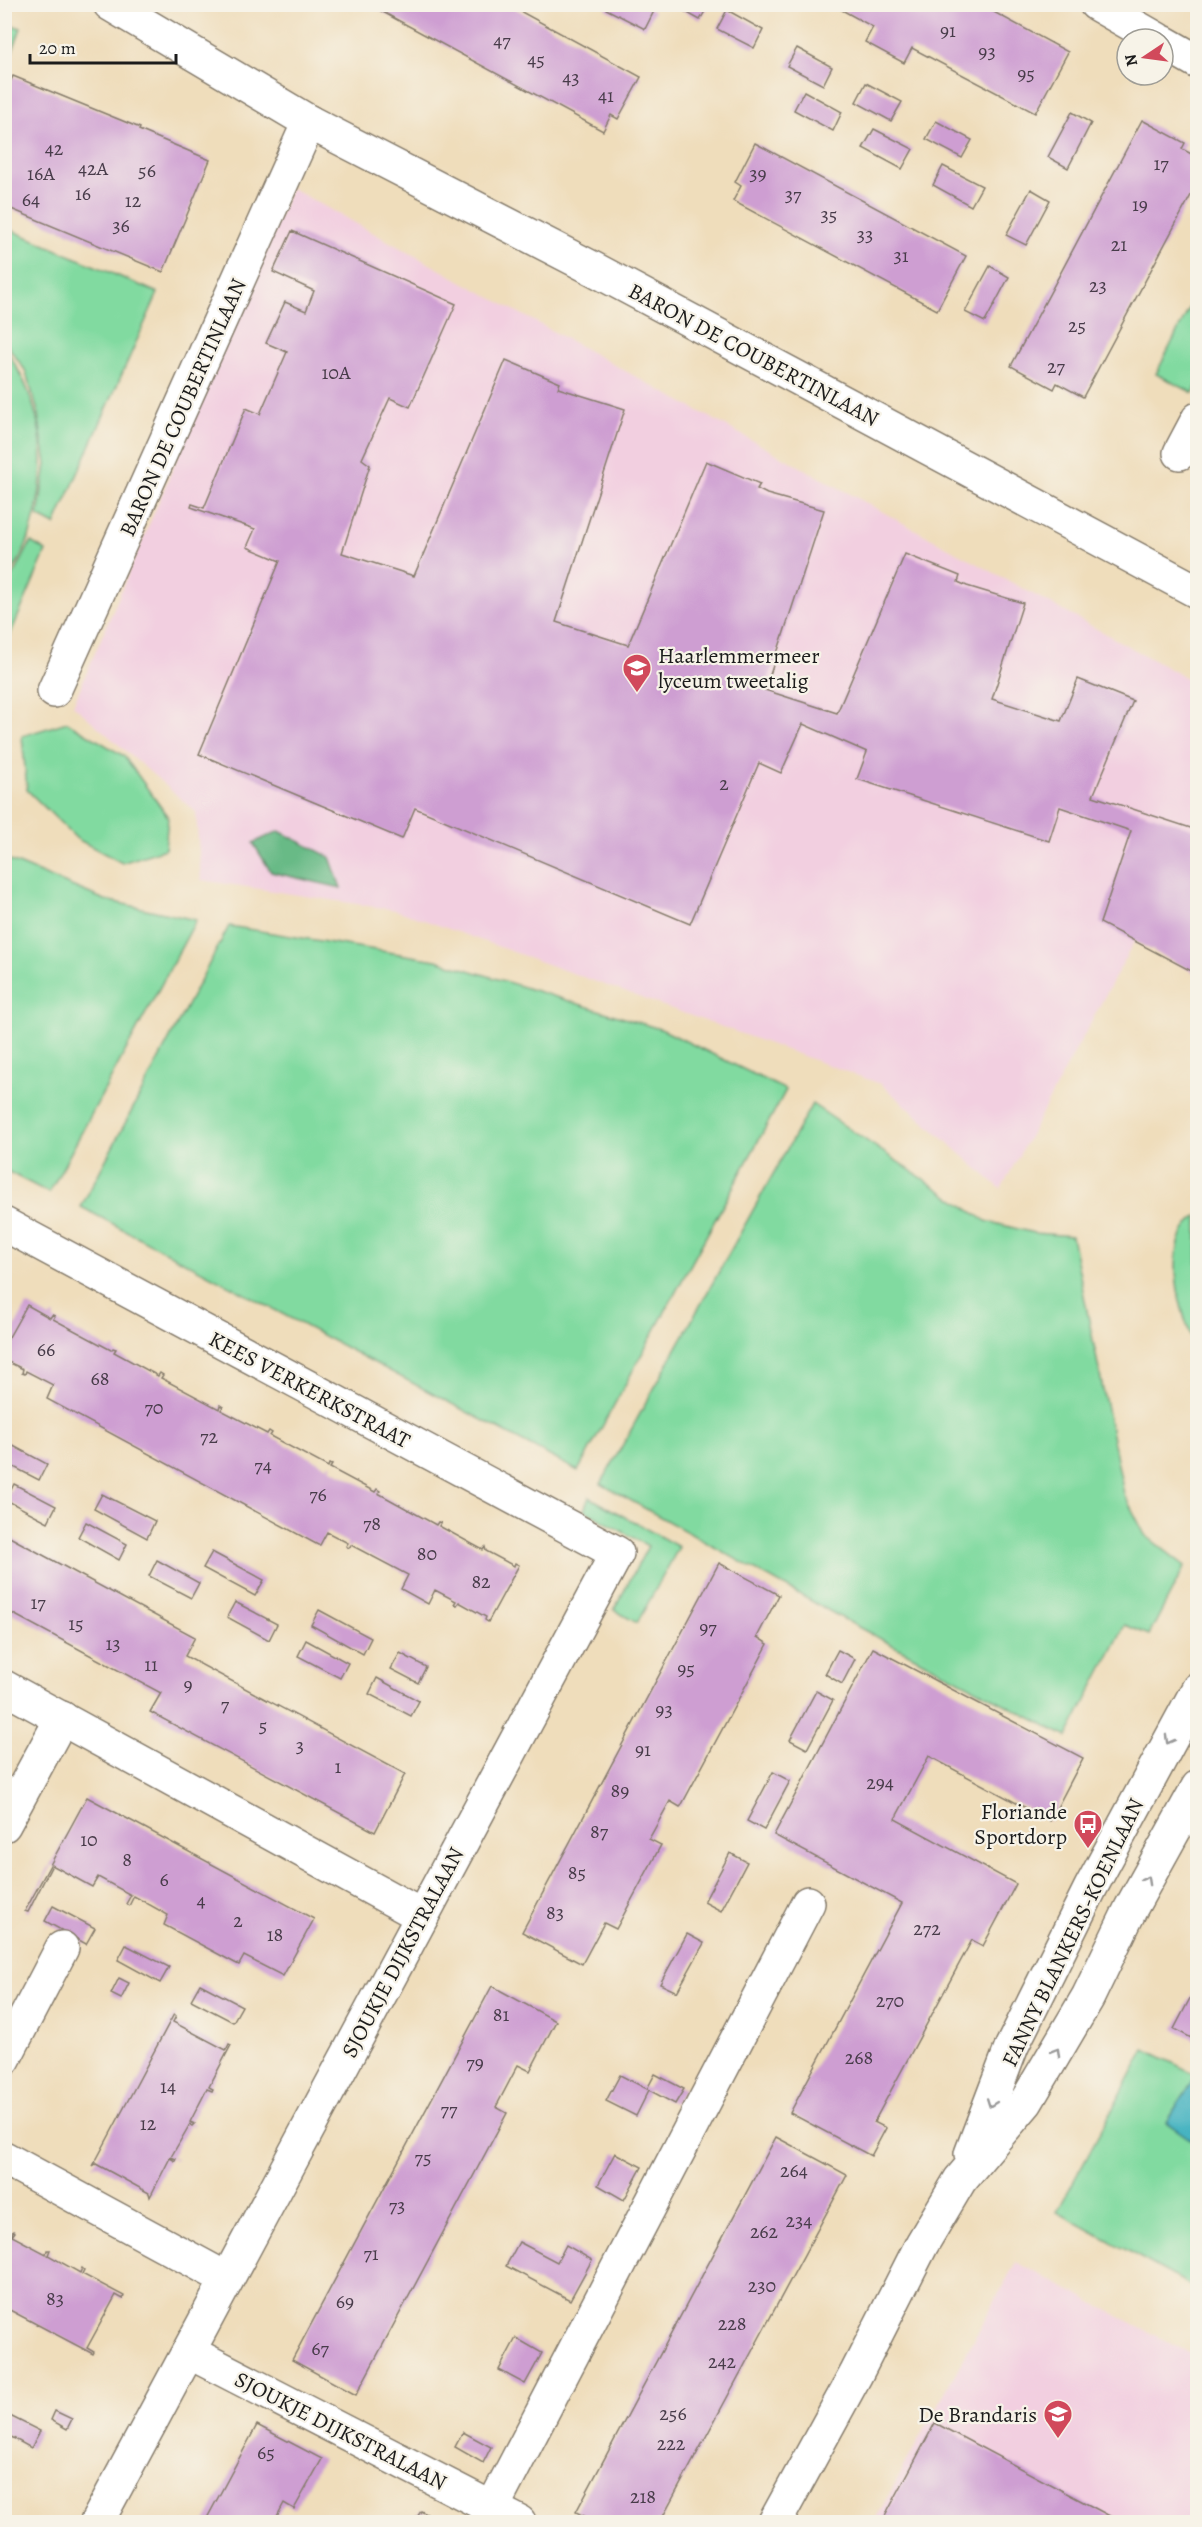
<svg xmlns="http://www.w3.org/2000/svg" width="1202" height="2527" font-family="Alegreya,serif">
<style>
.built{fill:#f2cfe0}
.green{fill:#81daa0;stroke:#4e7b5e;stroke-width:1.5}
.forest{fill:#68ba86;stroke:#426b51;stroke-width:1.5}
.water{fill:#45b3c1;stroke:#30686e;stroke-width:1.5}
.building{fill:#ce9ed2}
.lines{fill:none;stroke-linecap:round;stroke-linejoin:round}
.minor-casing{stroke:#867c6c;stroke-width:36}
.minor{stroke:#fff;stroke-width:33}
.oneway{stroke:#999}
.labels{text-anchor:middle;stroke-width:4.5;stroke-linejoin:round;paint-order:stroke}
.number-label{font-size:20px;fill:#483c4a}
.street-label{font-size:22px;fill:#1c1c1c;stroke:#f7f3e8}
.poi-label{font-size:22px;fill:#1c1c1c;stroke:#f7f3e8;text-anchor:end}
</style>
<rect width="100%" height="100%" fill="#f7f3e8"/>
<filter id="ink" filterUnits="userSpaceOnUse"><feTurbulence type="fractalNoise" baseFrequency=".0167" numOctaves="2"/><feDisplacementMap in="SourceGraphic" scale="12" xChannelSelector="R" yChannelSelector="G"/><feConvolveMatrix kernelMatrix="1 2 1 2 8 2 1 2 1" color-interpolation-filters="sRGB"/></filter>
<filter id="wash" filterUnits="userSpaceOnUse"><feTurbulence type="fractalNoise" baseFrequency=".008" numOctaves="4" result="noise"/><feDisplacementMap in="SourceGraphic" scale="24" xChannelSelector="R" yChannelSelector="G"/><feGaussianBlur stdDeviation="1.35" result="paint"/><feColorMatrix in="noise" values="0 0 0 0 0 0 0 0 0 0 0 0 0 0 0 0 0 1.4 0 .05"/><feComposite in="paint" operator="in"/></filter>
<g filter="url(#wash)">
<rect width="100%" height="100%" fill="#efddbb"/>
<g class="built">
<path d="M291 188 1197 684V825L1001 1189 881 1084 396 910 201 880 196 812 73 705Z"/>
<path d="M1016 2262 1197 2357V2522H874Z"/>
</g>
<g class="green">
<path d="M5 23 21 28 5 72 4 23Z"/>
<path d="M4 227 158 293 55 525 38 516 46 464 37 408 25 370 5 342Z"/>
<path d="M1197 293 1198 384 1193 393 1156 374Z"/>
<path d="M4 347C43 403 51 461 32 527 27 546 19 565 5 579Z"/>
<path d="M31 542 46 551 5 647V582L16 571Z"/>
<path d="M67 722 124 756 168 817 165 849 122 863 77 839 27 790 22 736Z"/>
<path d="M4 858 105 900 196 920 49 1193 5 1170Z"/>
<path d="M229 926 436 960 663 1030 786 1090 578 1471 81 1207Z"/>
<path d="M812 1104 986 1221 1034 1233 1072 1236 1124 1494 1145 1535 1185 1566 1149 1635 1125 1625 1067 1737 858 1627 601 1484Z"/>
<path d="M1197 1216V1349C1180 1316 1160 1243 1197 1216Z"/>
<path d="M589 1497 679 1547 637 1623 614 1610 648 1546 584 1510Z"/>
<path d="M1145 2049 1197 2075 1166 2122 1197 2142V2289L1057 2212Z"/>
</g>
<path class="forest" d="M279 831 330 857 341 888 271 872 253 843Z"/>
<path class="water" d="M1197 2075H1198L1197 2144 1166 2122Z"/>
<g id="blocks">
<g class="building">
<path d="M368 4H507L641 77 618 119 611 115 603 131Z"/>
<path d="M609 4H642L654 11 645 29 606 9Z"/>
<path d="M685 4H709L700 20 682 10Z"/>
<path d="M831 4H979L1068 52 1035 113 912 48 904 63 865 42 873 27Z"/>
<path d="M727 10 763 30 754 48 717 29Z"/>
<path d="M797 48 832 67 823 85 787 66Z"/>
<path d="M13 76 140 128 139 130 210 160 163 272 4 206V96Z"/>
<path d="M866 83 902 102 891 121 856 102Z"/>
<path d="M804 91 842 112 833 131 794 110Z"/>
<path d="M1072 112 1091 123 1068 168 1048 157Z"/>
<path d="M1142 120 1185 143 1182 149 1197 157V184L1083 397 1057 383 1054 389 1011 366Z"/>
<path d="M936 121 972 140 962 158 926 139Z"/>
<path d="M874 129 913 149 902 169 863 148Z"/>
<path d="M755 143 966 256 937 310 733 201 741 186 735 182Z"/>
<path d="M943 166 982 186 971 206 933 185Z"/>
<path d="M1031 189 1050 200 1026 245 1006 235Z"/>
<path d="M292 231 456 304 410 407 390 398 362 459 370 465 342 553 414 576 506 360 560 383 558 388 625 409 556 622 628 645 706 461 760 484 757 489 767 494 824 510 765 690 837 713 905 554 960 576 958 582 967 586 1023 603 992 699 1061 721 1078 679 1133 701 1093 796 1197 830V974L1100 923 1131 831 1060 807 1049 841 857 779 867 752 803 724 781 773 759 763 690 924 415 808 402 839 199 754 280 561 247 547 255 529 191 507 192 504 204 508 246 408 260 414 287 352 266 343 285 302 306 311 314 291 273 272Z"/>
<path d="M990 266 1009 277 985 322 965 312Z"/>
<path d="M27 1305 50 1318 52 1315 55 1316 53 1319 111 1350 113 1348 116 1349 114 1352 158 1376 160 1373 163 1375 161 1378 219 1409 220 1405 223 1407 221 1410 267 1434 269 1431 272 1433 270 1436 328 1467 329 1464 332 1465 330 1468 375 1492 377 1489 380 1491 378 1493 436 1525 438 1522 441 1523 439 1526 483 1550 485 1547 486 1551 514 1566 515 1563 519 1565 488 1622 485 1620 486 1617 459 1602 457 1605 454 1604 456 1601 435 1590 428 1604 401 1589 408 1575 351 1545 349 1548 346 1546 348 1543 327 1532 320 1545H318L47 1399 53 1385 26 1371 25 1374 22 1373 23 1369 4 1360V1346Z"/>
<path d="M4 1441 47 1464 39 1480 4 1462Z"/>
<path d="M14 1484 56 1506 48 1522 6 1500Z"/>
<path d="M102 1494 155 1521 147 1538 94 1509Z"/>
<path d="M86 1522 127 1544 119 1560 78 1537Z"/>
<path d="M4 1534 195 1637 185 1656 405 1774 375 1832 150 1712 161 1693 4 1609Z"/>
<path d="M212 1552 264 1580 255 1596 203 1568Z"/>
<path d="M157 1560 199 1583 191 1598 149 1576Z"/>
<path d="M719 1563 779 1595 757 1637 768 1644 681 1806 680 1807 670 1801 649 1839 661 1845 616 1929 604 1923 582 1964 522 1932Z"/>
<path d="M235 1602 277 1624 269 1640 227 1617Z"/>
<path d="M319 1610 371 1638 363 1654 311 1625Z"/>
<path d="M306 1640 348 1663 340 1678 298 1656Z"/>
<path d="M873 1648 1083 1758 1050 1821 929 1756 895 1819 1016 1884 983 1946 972 1940 874 2122 886 2128 871 2156 790 2113 902 1903 774 1835Z"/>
<path d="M838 1650 855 1659 842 1684 825 1674Z"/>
<path d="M400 1653 426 1667 418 1683 391 1669Z"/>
<path d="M377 1678 419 1701 411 1716 369 1694Z"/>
<path d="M816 1691 833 1700 807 1749 790 1740Z"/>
<path d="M773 1772 790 1781 764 1830 747 1821Z"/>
<path d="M87 1797 314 1919 283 1976 244 1956 239 1965 235 1963 164 1925 168 1915 134 1896 129 1906 126 1904 131 1895 98 1877 92 1887 52 1865 28 1912 25 1911Z"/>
<path d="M730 1853 747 1862 721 1911 704 1902Z"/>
<path d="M53 1906 95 1928 86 1944 45 1921Z"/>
<path d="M687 1934 704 1943 677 1992 660 1984Z"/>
<path d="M126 1945 169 1967 160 1983 118 1960Z"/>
<path d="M119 1978 129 1983 121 1999 111 1994Z"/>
<path d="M200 1984 242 2006 233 2022 191 2000Z"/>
<path d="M1197 1985V2041L1174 2029Z"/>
<path d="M492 1986 556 2021 530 2071 518 2065 496 2107 507 2113 356 2395 292 2360Z"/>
<path d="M174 2014 176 2016 173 2022 226 2050 229 2044 231 2045 209 2087 213 2089 212 2091 207 2089 190 2122 195 2124 193 2126 190 2124 171 2157 176 2159 175 2161 170 2158 150 2197 149 2193 96 2164 93 2166Z"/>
<path d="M655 2074 684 2089 675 2104 649 2090 636 2116 606 2101 620 2075 647 2089Z"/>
<path d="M776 2137 847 2175 660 2522H596L576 2512Z"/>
<path d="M615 2153 642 2167 624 2200 598 2185Z"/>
<path d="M13 2231 15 2232 12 2236 46 2254 47 2250H50L48 2255 80 2273 82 2268 84 2270 82 2274 124 2296 123 2299 116 2295 87 2348 94 2352 93 2354 4 2307V2232L11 2236Z"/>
<path d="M519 2242 557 2262 566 2245 592 2260 570 2300 506 2266Z"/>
<path d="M516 2338 542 2353 525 2384 499 2370Z"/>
<path d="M55 2411 72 2419 67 2429 51 2420Z"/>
<path d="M4 2413 40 2431 31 2448 4 2433Z"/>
<path d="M935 2423 937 2424 1121 2522H882Z"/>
<path d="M257 2425 322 2459 294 2509 284 2503 274 2522H205Z"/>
<path d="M463 2432 491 2447 483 2463 455 2447Z"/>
<path d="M421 2511 441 2522H414Z"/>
</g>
</g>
</g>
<g filter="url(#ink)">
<use href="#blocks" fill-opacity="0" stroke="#867c6c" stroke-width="1.5"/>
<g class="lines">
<g class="minor-casing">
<g id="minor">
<path d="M110 4 309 122 594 269 1198 592"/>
<path d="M1096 4 1157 39"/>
<path d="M1163 42 1198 62"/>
<path d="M1180 453 1198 419"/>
<path d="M54 691 309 122"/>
<path d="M4 1224 617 1553 97 2522"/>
<path d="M4 1687 422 1916"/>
<path d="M4 1825 62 1718"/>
<path d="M4 2059 62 1948"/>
<path d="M971 2154 1012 2046 1091 1887 1198 1689"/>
<path d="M4 2158 227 2279"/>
<path d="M189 2352 519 2522"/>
<path d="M485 2522 808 1903"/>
<path d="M775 2522 856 2374 922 2244 960 2180 1026 2102 1088 1997 1131 1908 1198 1787"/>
</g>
</g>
<use href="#minor" class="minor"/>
</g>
<defs><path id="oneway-chevron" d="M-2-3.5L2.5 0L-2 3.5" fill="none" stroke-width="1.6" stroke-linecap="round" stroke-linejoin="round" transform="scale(1.5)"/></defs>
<g class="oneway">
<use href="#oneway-chevron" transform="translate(1169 1740) rotate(119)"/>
<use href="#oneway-chevron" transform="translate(1147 1880) rotate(-61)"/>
<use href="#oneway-chevron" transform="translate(1056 2052) rotate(-60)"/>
<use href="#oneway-chevron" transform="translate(991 2103) rotate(110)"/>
</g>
</g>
<defs>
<g id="university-pin" transform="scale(1.5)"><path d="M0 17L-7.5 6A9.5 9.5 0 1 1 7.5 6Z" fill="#d1495b" stroke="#f7f3e8"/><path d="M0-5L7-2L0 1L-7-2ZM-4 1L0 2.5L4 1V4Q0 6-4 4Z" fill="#fff"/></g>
<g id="bus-pin" transform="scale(1.5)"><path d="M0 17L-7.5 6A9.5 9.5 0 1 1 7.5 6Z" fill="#d1495b" stroke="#f7f3e8"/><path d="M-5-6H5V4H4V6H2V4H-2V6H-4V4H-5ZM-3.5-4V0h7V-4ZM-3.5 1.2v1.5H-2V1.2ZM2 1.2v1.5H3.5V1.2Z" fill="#fff"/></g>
<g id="school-pin" transform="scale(1.5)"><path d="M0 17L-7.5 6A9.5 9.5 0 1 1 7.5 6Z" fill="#d1495b" stroke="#f7f3e8"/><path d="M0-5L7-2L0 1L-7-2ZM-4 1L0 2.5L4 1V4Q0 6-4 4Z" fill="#fff"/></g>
</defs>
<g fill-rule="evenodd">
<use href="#university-pin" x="637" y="668"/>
<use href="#bus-pin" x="1088" y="1824"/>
<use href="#school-pin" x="1058" y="2414"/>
</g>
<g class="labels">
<g class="number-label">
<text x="948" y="37">91</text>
<text x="502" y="47">47</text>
<text x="987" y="58">93</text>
<text x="536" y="66">45</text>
<text x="1026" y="80">95</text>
<text x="571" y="84">43</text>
<text x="606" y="102">41</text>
<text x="54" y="155">42</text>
<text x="1161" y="170">17</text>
<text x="93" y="175">42A</text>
<text x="147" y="177">56</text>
<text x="41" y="180">16A</text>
<text x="758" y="180">39</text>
<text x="83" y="200">16</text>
<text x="793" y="201">37</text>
<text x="31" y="206">64</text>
<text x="133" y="207">12</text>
<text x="1140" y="211">19</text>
<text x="829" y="221">35</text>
<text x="121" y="232">36</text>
<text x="865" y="241">33</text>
<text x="1119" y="251">21</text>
<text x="901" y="262">31</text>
<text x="1098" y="292">23</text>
<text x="1077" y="332">25</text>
<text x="1056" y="373">27</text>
<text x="336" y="379">10A</text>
<text x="724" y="790">2</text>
<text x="46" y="1356">66</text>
<text x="100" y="1385">68</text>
<text x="154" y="1414">70</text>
<text x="209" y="1443">72</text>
<text x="263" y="1472">74</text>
<text x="318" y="1501">76</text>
<text x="372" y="1530">78</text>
<text x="427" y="1560">80</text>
<text x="481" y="1588">82</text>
<text x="38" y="1609">17</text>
<text x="76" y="1630">15</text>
<text x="708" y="1634">97</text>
<text x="113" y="1650">13</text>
<text x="151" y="1671">11</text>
<text x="686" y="1675">95</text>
<text x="188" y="1691">9</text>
<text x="225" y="1711">7</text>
<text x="664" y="1716">93</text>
<text x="263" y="1732">5</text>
<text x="300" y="1752">3</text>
<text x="643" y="1756">91</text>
<text x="338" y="1773">1</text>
<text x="880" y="1789">294</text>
<text x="620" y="1797">89</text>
<text x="599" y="1838">87</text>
<text x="89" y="1846">10</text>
<text x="127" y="1866">8</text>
<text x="577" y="1879">85</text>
<text x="164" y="1886">6</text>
<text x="201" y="1907">4</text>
<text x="555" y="1919">83</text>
<text x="238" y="1927">2</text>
<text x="927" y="1935">272</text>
<text x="275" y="1941">18</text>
<text x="890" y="2007">270</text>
<text x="501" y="2021">81</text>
<text x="859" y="2064">268</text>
<text x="475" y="2069">79</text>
<text x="168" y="2093">14</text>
<text x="449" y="2116">77</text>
<text x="148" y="2130">12</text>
<text x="423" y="2164">75</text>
<text x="794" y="2177">264</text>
<text x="397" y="2212">73</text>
<text x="799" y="2227">234</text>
<text x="764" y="2238">262</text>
<text x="371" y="2260">71</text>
<text x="762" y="2292">230</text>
<text x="55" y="2305">83</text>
<text x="345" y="2308">69</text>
<text x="732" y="2330">228</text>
<text x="320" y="2355">67</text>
<text x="722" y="2368">242</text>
<text x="673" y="2420">256</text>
<text x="671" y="2450">222</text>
<text x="266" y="2459">65</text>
<text x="643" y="2503">218</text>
</g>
<g class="street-label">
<text transform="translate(754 354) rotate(28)" y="8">BARON DE COUBERTINLAAN</text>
<text transform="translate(182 407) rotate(-66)" y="8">BARON DE COUBERTINLAAN</text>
<text transform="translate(310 1389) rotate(28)" y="8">KEES VERKERKSTRAAT</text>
<text transform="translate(1072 1932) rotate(-64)" y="8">FANNY BLANKERS-KOENLAAN</text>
<text transform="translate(402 1952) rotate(-62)" y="8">SJOUKJE DIJKSTRALAAN</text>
<text transform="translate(341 2430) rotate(27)" y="8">SJOUKJE DIJKSTRALAAN</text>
</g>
<g class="poi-label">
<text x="658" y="663" text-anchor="start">Haarlemmermeer<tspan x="658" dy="25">lyceum tweetalig</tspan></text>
<text x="1067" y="1819">Floriande<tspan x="1067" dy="25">Sportdorp</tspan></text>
<text x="1037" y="2422">De Brandaris</text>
</g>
</g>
<rect width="1202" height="2527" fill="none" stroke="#f7f3e8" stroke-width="24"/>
<g transform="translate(1145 57) rotate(257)"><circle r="28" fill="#f7f3e8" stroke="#9f9d96" stroke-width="1.5"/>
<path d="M0-4.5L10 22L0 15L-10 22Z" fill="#d1495b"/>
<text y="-9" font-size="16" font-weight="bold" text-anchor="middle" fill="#1c1c1c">N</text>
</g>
<path d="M30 54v9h146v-9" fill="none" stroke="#1c1c1c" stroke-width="3"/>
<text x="39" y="54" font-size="18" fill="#1c1c1c" stroke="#f7f3e8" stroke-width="4.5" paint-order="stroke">20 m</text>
</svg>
